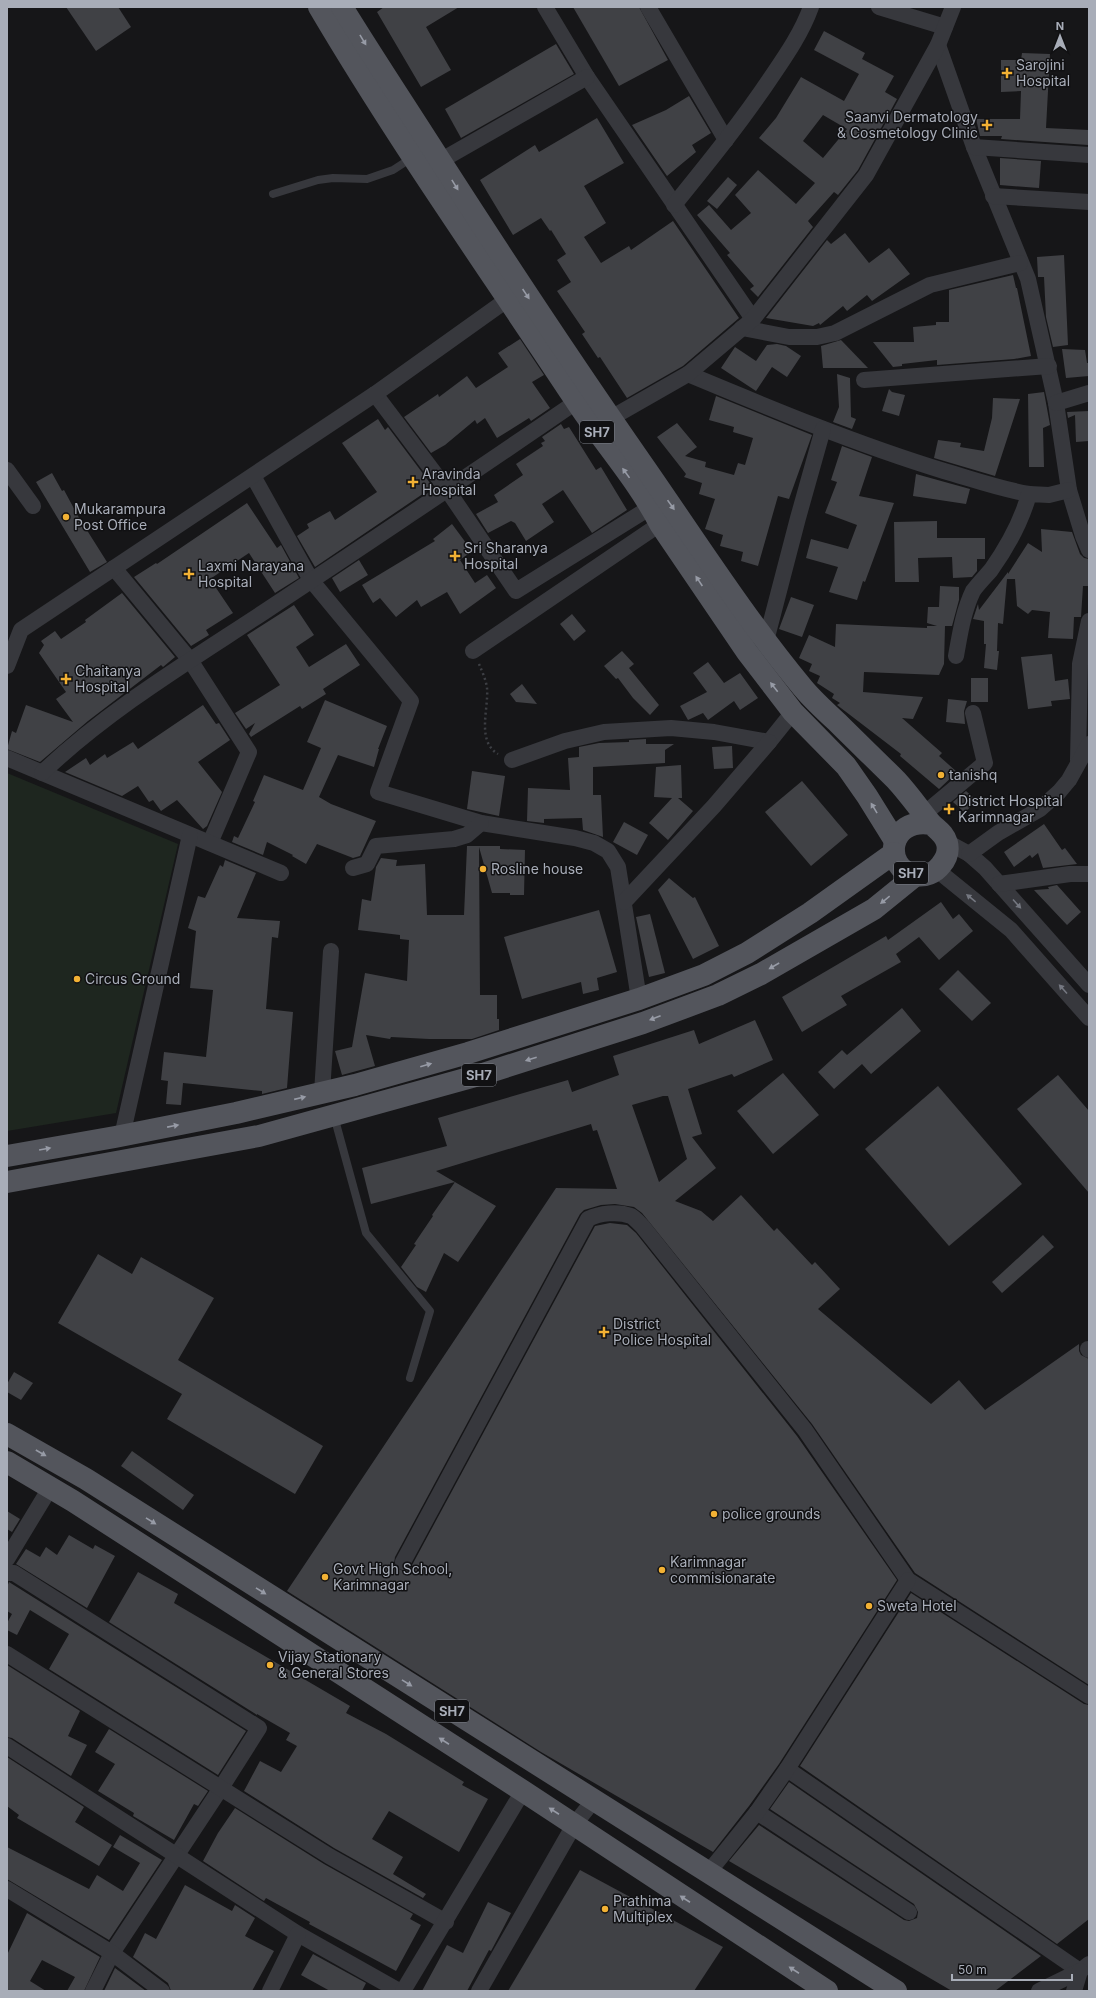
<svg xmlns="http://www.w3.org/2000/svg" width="1096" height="1998" font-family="Inter,sans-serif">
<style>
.green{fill:#1e261f}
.building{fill:#404145;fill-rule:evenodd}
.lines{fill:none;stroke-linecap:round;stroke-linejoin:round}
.path{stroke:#3d3f44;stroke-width:2.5;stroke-dasharray:2 3;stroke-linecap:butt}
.service{stroke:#37383d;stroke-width:8}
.minor{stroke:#37383d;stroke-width:16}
.primary{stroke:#53555c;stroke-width:22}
.oneway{fill:#979ba6}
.oneway2{fill:#757881}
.poi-dot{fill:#f2b134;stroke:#111113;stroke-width:1.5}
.labels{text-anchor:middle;stroke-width:3;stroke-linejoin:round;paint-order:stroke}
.shield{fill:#111113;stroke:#7b7e86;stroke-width:1}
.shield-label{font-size:13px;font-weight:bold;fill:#a8adb8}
.poi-label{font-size:14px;fill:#a8adb8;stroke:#111113;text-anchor:start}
</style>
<rect width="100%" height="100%" fill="#161618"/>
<path class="green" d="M7 773 178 844 116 1113 7 1131Z"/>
<g class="building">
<path d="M66 7H118L131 27 96 51Z"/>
<path d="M384 7H459L426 27 451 70 421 87 377 12Z"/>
<path d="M573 7H639L668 60 619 86Z"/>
<path d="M824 31 865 53 862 59 894 76 885 92 897 99 858 170 838 195 834 192 808 221 813 227 758 297 750 289 754 286 727 255 730 253 697 215 709 205 731 230 751 213 735 195 758 170 796 204 815 183 759 138 776 118 801 77 844 101 859 74 814 50ZM823 115 847 129 823 158 803 141Z"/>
<path d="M556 44 574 74 461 138 445 109Z"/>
<path d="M1022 53 1050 54 1046 128 1089 130 1088 145 1001 139 1002 136H980L976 119H1020L1021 91 1001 92V60H1021Z"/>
<path d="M689 96 711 133 692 145 696 152 667 176 632 125 666 110Z"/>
<path d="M597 118 624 163 584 186 606 223 584 237 601 263 629 246 631 250 673 221 739 318 683 366 627 398 600 357 598 358 582 334 585 332 557 291 571 282 557 260 566 254 551 230 550 231 541 218 513 235 480 180 535 145 539 152Z"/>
<path d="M1000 158 1041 161 1039 188 1000 185Z"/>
<path d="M728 177 737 185 717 209 707 201Z"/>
<path d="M845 233 869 263 889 248 910 274 872 301 867 295 847 311 843 306 820 325 819 323 813 326 766 318 827 240 831 244Z"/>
<path d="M1064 255 1068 345 1053 347 1046 317 1044 277H1038L1037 257Z"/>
<path d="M1013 275 1016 288H1017L1031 356 1014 359 937 365V360L902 364V366L893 367 873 342H914L913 327 936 325V322H949V290Z"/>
<path d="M520 339 544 375 532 382 550 408 531 421 529 418 497 438 485 418 477 424 475 420 445 445 431 453 404 417 438 394 439 397 467 376 476 388 508 367 498 353Z"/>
<path d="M841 340 868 368H823L821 346Z"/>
<path d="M777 344 786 346 801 356 787 377 772 367 756 391 721 368 735 347 756 361 767 345Z"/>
<path d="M1062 349 1085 350 1087 363H1089V376L1066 378Z"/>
<path d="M837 374 850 378 851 417 856 419 852 429 833 422 839 407Z"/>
<path d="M889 389 892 392 905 395 899 416 882 411Z"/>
<path d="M1044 392 1050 425 1043 428 1044 467H1029L1028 394Z"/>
<path d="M716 396 812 435 789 499 778 496 758 566 741 561 743 552 720 546 723 535 705 529 715 499 699 494 702 483 684 477 686 474 657 437 677 423 697 447 685 456 706 462 705 467 734 475 738 463 745 465 753 438 733 432 734 427 709 420Z"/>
<path d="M993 398 1020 399 995 476 934 458 938 440 961 443 960 447 984 451 992 418Z"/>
<path d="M1089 411V441L1076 442 1075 415 1068 418 1067 412Z"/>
<path d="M378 419 385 430 388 427 433 487 315 567 297 536 309 528 307 524 330 511 335 520 377 492 342 443Z"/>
<path d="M561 424 564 429 569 427 596 470 601 467 627 510 592 533 563 490 542 504 554 522 526 541 515 523 511 521 488 533 476 514 498 502 494 495 523 475 516 464 543 446 541 443 545 441 542 437Z"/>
<path d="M842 446 872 457 859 496 894 503 865 582 863 581 857 600 829 592 838 567 806 558 811 539 848 549 857 525 825 513 837 482 831 480Z"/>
<path d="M52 473 62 491 64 490 78 516 107 562 90 572 36 482Z"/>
<path d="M916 474 970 489 966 504 913 496Z"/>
<path d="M247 503 277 548 281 545 299 578 275 593 249 553 210 579 233 613 206 630 209 635 191 646 134 577 156 563 157 564Z"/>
<path d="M937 521V538H985V559H977V571L972 577 953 578 952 557 918 558 919 582H895L894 522Z"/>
<path d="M452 524 472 551 460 560 475 583 487 575 496 588 460 614 447 592 421 607 417 600 396 617 380 598 373 603 362 585 435 541 433 539Z"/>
<path d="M1041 529 1072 532 1080 554 1084 558 1089 559V586H1083L1081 617H1074L1073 639 1048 638 1050 612 1032 610 1028 614 1017 606 1015 579H1007L1003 624 998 623 997 651H999L997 670 984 668 986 644H984V621L973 619 978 604 979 610 1008 572V574L1028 543 1042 552Z"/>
<path d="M359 560 368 575 340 592 332 578Z"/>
<path d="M940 586 959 587V600L952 626H945L944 664 939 675 864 672 863 692 923 697 913 719 902 718 942 753 939 756 957 772 939 789 900 756 901 754 837 705 840 703 832 698 834 694 817 683 820 676 809 671 812 664 799 658 809 635 835 647 836 624 927 628V626H937L927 623 928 607H939Z"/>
<path d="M122 593 175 657 163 667 161 665 88 721 40 762 7 749 12 731 16 733 26 705 73 722 56 699 66 692 39 653 44 645 41 641 55 631 61 639 86 622 85 620Z"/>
<path d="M791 597 814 605 802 637 779 629Z"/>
<path d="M294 605 314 635 296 647 309 667 346 644 360 665 323 689 326 694 302 709 300 706 251 737 249 734 255 723 246 729 235 713 280 685 247 635Z"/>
<path d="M572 614 586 631 574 641 560 624Z"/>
<path d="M622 651 634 664 629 668 659 705 650 715 633 698 618 678 616 679 604 666Z"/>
<path d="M1052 654 1055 681 1068 679 1070 699 1051 701 1052 706 1028 709 1021 657Z"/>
<path d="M708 662 724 683 740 673 758 698 740 710 734 701 708 720 703 713 688 720 680 706 707 692 693 673Z"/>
<rect x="971" y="678" width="17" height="24"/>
<path d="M522 684 537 704 516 702 510 694Z"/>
<path d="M948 699 967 701 964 711 965 724 946 722Z"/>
<path d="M325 700 387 726 378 749H379L374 767 338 755 319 797 331 804 376 821 360 856 353 858 317 844 306 864 292 856 293 855 267 842 263 855 232 842 234 836 238 838 255 802 253 801 264 775 303 790 321 748 307 742Z"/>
<path d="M203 705 216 724 219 723 230 740 198 762 222 792 207 826 203 829 177 800 161 811 153 800 149 802 138 786 122 796 65 772 86 758 90 765 105 754 107 758 133 742 138 749Z"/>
<path d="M646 739V744H674L665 750V763L593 767V795H601L603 837 583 830 582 818 544 819V823L527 821 528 788 570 790 568 758 579 757V747L599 743 629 742V740Z"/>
<path d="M732 746 733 768 714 769 712 747Z"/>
<path d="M681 765 682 798H678L693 811 668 840 649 823 672 798 654 797 656 767Z"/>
<path d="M472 771 505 776 499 816 467 809Z"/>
<path d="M802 781 848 835 811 866 765 812Z"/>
<path d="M966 791 976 800 965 813 953 802Z"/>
<path d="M624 822 648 835 637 855 613 842Z"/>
<path d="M1044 824 1062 850 1065 848 1077 864 1043 868 1038 853 1032 858 1030 855 1014 867 1004 852Z"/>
<path d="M467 846H500V849L525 850 524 895H510V893H492L479 847 480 995H497V1019H499V1030L472 1039H429L391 1037 390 1039 366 1035 375 1066 342 1075 335 1051 352 1047 365 973 407 981 409 940 400 939V935L358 930 362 899 371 901 376 867 381 858 397 860 396 866 425 864 427 915H464Z"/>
<path d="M225 860 256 873 237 918 280 921 278 938 272 937 266 1009 293 1012 287 1088 262 1094V1091L183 1083 181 1105 166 1104 168 1081 161 1080 164 1052 206 1057 213 990 190 988 196 931 188 928 198 896 205 898 220 865 223 867Z"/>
<path d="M669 878 693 898 695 897 719 946 693 959 658 890Z"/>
<path d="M1057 885 1081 912 1067 925 1034 890 1049 889 1048 887Z"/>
<path d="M941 902 953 919 959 914 973 931 939 960 919 937 896 954 901 962 841 996 847 1005 802 1032 782 997 886 936 888 940Z"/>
<path d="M599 910 617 972 597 978 599 990 583 994 581 982 522 999 504 937Z"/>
<path d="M650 914 665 973 649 977 636 917Z"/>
<path d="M958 970 991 1003 972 1021 939 989Z"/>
<path d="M902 1008 921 1031 871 1074 862 1064 834 1089 818 1072 842 1050 847 1055Z"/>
<path d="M755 1020 773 1060 734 1077 732 1074 688 1089 702 1134 692 1137 716 1168 675 1201 701 1211 713 1221 741 1195 774 1231 777 1228 812 1265 815 1262 840 1289 818 1309 931 1404 959 1380 985 1410 1079 1344V1351L1081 1355 1089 1359V1685L915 1573 812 1424 642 1213 634 1207 615 1204 601 1205 584 1210 580 1214 395 1557 394 1563 395 1567 403 1571 411 1567 595 1226 610 1223 627 1225 636 1233 797 1436 897 1580 779 1764 749 1806 713 1852 541 1752 287 1591 556 1188 617 1189 597 1130 593 1131 591 1124 436 1171 496 1206 458 1262 444 1253 426 1292 417 1287 401 1267 416 1245 414 1244 433 1216 432 1215 455 1182 371 1204 362 1168 447 1146 438 1118 568 1080 572 1092 619 1075 613 1056 694 1030 699 1044ZM663 1096H668L687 1159 659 1182 632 1105Z"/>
<path d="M783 1073 819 1115 773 1154 737 1111Z"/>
<path d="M1058 1075 1089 1111V1193L1017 1109Z"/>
<path d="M938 1086 1022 1184 949 1246 865 1149Z"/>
<path d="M1043 1235 1054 1247 1002 1293 992 1282Z"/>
<path d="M98 1254 132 1274 141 1257 214 1298 178 1360 323 1446 295 1494 167 1419 182 1394 58 1323Z"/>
<path d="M14 1372 33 1383 21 1400 7 1392V1384Z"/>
<path d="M132 1451 194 1495 183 1510 121 1466Z"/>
<path d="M7 1511 20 1519 12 1532 7 1529Z"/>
<path d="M69 1535 93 1549 95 1545 115 1556 87 1608 16 1564 26 1549 40 1557 46 1547 57 1555Z"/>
<path d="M138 1572 178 1594 174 1603 350 1706 346 1713 386 1734 464 1782 462 1785 488 1799 459 1852 389 1811 372 1839 403 1857 393 1874 426 1894 423 1898 334 1848 244 1791 260 1761 281 1772 297 1746 286 1740 290 1733 257 1714V1715L109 1622Z"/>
<path d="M9 1582 246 1731 218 1775 49 1669 69 1634 30 1610 17 1635 7 1630V1623L12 1614 7 1611V1587Z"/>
<path d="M911 1593 1084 1704 1089 1705V1919L1057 1944 800 1766Z"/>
<path d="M7 1665 80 1711 68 1736 87 1745 71 1776 12 1738 7 1737Z"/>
<path d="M109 1729 208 1791 198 1806 194 1804 174 1840 133 1816 134 1813 98 1791 115 1764 95 1752Z"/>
<path d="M7 1757 84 1807 75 1822 112 1845 99 1866 17 1818 19 1815 7 1806Z"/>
<path d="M789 1782 1041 1956 995 1991H952L729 1861 759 1825 904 1920 909 1921 917 1918 918 1912 914 1904 770 1809Z"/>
<path d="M235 1808 324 1864 413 1914 410 1919 421 1925 396 1971 335 1938 309 1924 310 1922 266 1898 264 1901 203 1861 218 1833Z"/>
<path d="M120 1835 162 1860 109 1940 7 1879V1847L89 1889 97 1875 123 1891 140 1863 113 1847Z"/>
<path d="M580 1870 723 1947 694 1991H508Z"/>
<path d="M185 1885 232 1911 235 1905 255 1918 245 1936 274 1951 252 1991H171L168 1983 133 1957 145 1933 156 1939Z"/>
<path d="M488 1902 511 1913 499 1936 491 1951 489 1950 467 1991H422L447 1945 463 1953Z"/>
<path d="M27 1913 100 1957 84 1991H67L75 1977 42 1960 30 1981 46 1991H7V1955Z"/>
<path d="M313 1954 366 1983 362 1991H330L301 1975Z"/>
<path d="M115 1968 146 1991H104Z"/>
</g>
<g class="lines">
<path class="path" d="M479 664C482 671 486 680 487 688 489 708 476 741 498 754"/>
<g class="service">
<path d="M273 194 318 180 333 178 367 179 393 170 413 157"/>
<path d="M334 1116 366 1233 430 1311 410 1378"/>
</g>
<g class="minor">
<path d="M545 7 587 77 753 319"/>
<path d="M648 7 726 140"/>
<path d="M879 7 945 27"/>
<path d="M938 45 974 147 1028 279 1056 403 1069 490 1083 536 1089 550"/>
<path d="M974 147 1089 155"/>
<path d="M440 161 587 77"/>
<path d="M993 196 1089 202"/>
<path d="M674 205C708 163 742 121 772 76 787 54 802 32 811 7"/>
<path d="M742 328 789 337H817L835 333 930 285 1020 263"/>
<path d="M688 374C772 409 856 444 944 471 972 479 1000 489 1029 494"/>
<path d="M864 380 1049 366"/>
<path d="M375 394 448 491 516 591 651 507"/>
<path d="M1056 403 1089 393"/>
<path d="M611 418 688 374 753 319 866 175 938 45 953 7"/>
<path d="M7 470 33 506"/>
<path d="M253 476 311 580 411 701 378 792 481 823 575 838 594 843 608 851 618 867 639 999"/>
<path d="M114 568 190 660 249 752 210 843"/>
<path d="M766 641 798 518 823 429"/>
<path d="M473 651 660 524"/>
<path d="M956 656C960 634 963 612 973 591 978 584 985 577 991 570 1008 546 1021 523 1029 494L1049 495 1069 490"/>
<path d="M7 666 21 630 375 394 508 299"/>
<path d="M7 758 281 873"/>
<path d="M512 760 565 741 604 732 671 728 714 732 769 742 793 712"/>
<path d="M1078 760 1080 664 1089 621"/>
<path d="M42 773C108 710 188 662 264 612 368 543 473 473 576 402"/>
<path d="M924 814 985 763 973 713"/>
<path d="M947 842 969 854 985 868 1089 985"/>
<path d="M969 854 998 833 1040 809 1059 792 1069 780 1089 744"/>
<path d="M353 868 367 864 376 846 454 839 467 835 481 823"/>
<path d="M937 870 1011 930 1089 1018"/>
<path d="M999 884 1070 874H1089"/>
<path d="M624 902 714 806 769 742"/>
<path d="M322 1093 331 951"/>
<path d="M122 1136 190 835"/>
<path d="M1088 1349 1089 1350"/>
<path d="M7 1559 50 1488"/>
<path d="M403 1562 588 1219C600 1213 618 1211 631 1216 635 1218 640 1224 643 1227L805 1430 908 1580 1089 1696"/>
<path d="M7 1573H14L259 1728 221 1788 112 1953 93 1991"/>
<path d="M7 1654 329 1856 446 1922"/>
<path d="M7 1746 298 1934 399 1991"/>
<path d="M787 1769 1080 1971"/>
<path d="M757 1812 909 1912"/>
<path d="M708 1873 757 1812 787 1769 908 1580"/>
<path d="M7 1889 112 1953 162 1991"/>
<path d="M270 1991 298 1934"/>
<path d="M403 1991 523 1791"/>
<path d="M479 1991 574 1825 593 1801"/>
<path d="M1039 1991 1080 1971 1089 1964"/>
<path d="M1074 1991 1080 1971"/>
</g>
<g class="primary">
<path d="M319 7C398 141 488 268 574 398 601 440 637 479 660 524L747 652 793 712 846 766 867 796 895 841"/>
<path d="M342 7C374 59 408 110 441 162 506 263 572 363 641 462 694 538 744 617 803 688 813 700 825 711 837 722 856 741 876 760 896 780 908 793 918 807 929 821 935 829 944 832 947 843 949 851 946 859 941 865 935 873 925 877 915 875 882 868 888 817 931 824"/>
<path d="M7 1156 115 1137 236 1113 355 1085 468 1053 639 999 704 975 747 953 810 913 894 853"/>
<path d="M7 1182 259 1136 483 1074 643 1023 718 995 761 974 874 909 916 875"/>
<path d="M7 1434 86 1479 896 1991"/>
<path d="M7 1462 73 1501 523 1791 827 1991"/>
</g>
</g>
<defs><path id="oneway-solid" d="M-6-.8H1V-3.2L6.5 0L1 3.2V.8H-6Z"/></defs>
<g class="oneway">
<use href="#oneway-solid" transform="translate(363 40) rotate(59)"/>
<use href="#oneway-solid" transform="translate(455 185) rotate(58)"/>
<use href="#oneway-solid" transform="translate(526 294) rotate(56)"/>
<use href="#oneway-solid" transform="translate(626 473) rotate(-126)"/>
<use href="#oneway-solid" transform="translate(671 505) rotate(55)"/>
<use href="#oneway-solid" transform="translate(699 581) rotate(-124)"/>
<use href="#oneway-solid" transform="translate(774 687) rotate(-128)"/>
<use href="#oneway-solid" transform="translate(874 808) rotate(-121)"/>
<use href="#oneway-solid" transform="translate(885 900) rotate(141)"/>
<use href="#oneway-solid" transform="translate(774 966) rotate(150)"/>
<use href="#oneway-solid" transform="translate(655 1018) rotate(159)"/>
<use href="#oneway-solid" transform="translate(531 1059) rotate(162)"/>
<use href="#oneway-solid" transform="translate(426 1065) rotate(-16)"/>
<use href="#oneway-solid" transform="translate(300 1098) rotate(-13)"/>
<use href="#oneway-solid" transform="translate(173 1126) rotate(-11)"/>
<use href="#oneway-solid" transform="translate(45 1149) rotate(-10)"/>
<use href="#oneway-solid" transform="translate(41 1453) rotate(30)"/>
<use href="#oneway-solid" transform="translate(151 1521) rotate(32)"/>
<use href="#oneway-solid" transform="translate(261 1591) rotate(32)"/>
<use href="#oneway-solid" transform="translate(407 1683) rotate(32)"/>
<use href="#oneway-solid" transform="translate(444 1741) rotate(-147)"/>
<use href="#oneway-solid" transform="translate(554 1811) rotate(-147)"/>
<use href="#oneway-solid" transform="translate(685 1899) rotate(-147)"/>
<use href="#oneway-solid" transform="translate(794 1970) rotate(-147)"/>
</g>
<g class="oneway2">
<use href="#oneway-solid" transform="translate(971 898) rotate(-141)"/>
<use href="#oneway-solid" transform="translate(1017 904) rotate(48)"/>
<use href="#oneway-solid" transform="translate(1063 989) rotate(-132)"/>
</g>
<g class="poi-dot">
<path d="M1005 67h4v4h4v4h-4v4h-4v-4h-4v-4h4z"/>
<path d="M985 119h4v4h4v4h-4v4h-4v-4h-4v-4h4z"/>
<path d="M411 476h4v4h4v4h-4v4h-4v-4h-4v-4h4z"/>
<circle cx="66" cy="517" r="4"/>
<path d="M453 550h4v4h4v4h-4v4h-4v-4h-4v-4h4z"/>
<path d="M187 568h4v4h4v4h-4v4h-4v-4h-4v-4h4z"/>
<path d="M64 673h4v4h4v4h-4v4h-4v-4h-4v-4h4z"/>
<circle cx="941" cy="775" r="4"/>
<path d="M947 803h4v4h4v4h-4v4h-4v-4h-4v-4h4z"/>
<circle cx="483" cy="869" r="4"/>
<circle cx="77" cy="979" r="4"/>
<path d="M602 1326h4v4h4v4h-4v4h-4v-4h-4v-4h4z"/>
<circle cx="714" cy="1514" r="4"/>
<circle cx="662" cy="1570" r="4"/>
<circle cx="325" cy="1577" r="4"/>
<circle cx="869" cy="1606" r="4"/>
<circle cx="270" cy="1665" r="4"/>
<circle cx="605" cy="1909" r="4"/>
</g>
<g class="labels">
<g class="shield">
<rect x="580" y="421" width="34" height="22" rx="3"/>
<rect x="894" y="862" width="34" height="22" rx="3"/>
<rect x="462" y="1064" width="34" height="22" rx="3"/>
<rect x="435" y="1700" width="34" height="22" rx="3"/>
</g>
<g class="shield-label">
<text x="597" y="437">SH7</text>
<text x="911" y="878">SH7</text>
<text x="479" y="1080">SH7</text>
<text x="452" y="1716">SH7</text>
</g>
<g class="poi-label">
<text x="1016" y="70">Sarojini<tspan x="1016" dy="16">Hospital</tspan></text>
<text x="978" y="122" text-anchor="end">Saanvi Dermatology<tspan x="978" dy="16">&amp; Cosmetology Clinic</tspan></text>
<text x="422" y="479">Aravinda<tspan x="422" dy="16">Hospital</tspan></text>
<text x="74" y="514">Mukarampura<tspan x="74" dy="16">Post Office</tspan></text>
<text x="464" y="553">Sri Sharanya<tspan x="464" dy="16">Hospital</tspan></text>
<text x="198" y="571">Laxmi Narayana<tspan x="198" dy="16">Hospital</tspan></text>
<text x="75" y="676">Chaitanya<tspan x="75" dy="16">Hospital</tspan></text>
<text x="949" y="780">tanishq</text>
<text x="958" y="806">District Hospital<tspan x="958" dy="16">Karimnagar</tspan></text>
<text x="491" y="874">Rosline house</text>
<text x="85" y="984">Circus Ground</text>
<text x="613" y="1329">District<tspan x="613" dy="16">Police Hospital</tspan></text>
<text x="722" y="1519">police grounds</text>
<text x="670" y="1567">Karimnagar<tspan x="670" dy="16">commisionarate</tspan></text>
<text x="333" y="1574">Govt High School,<tspan x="333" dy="16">Karimnagar</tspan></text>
<text x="877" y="1611">Sweta Hotel</text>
<text x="278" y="1662">Vijay Stationary<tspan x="278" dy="16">&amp; General Stores</tspan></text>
<text x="613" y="1906">Prathima<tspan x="613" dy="16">Multiplex</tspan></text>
</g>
</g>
<rect width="1096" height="1998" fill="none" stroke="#a8adb8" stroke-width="16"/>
<g transform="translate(1060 36)" stroke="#111113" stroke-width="3" paint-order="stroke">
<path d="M0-3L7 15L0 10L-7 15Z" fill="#a8adb8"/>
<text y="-6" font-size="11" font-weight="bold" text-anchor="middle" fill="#a8adb8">N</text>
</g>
<path d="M952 1974v6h120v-6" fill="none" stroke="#a8adb8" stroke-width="2"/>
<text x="958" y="1974" font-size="12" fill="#a8adb8" stroke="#111113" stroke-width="3" paint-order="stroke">50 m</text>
</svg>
